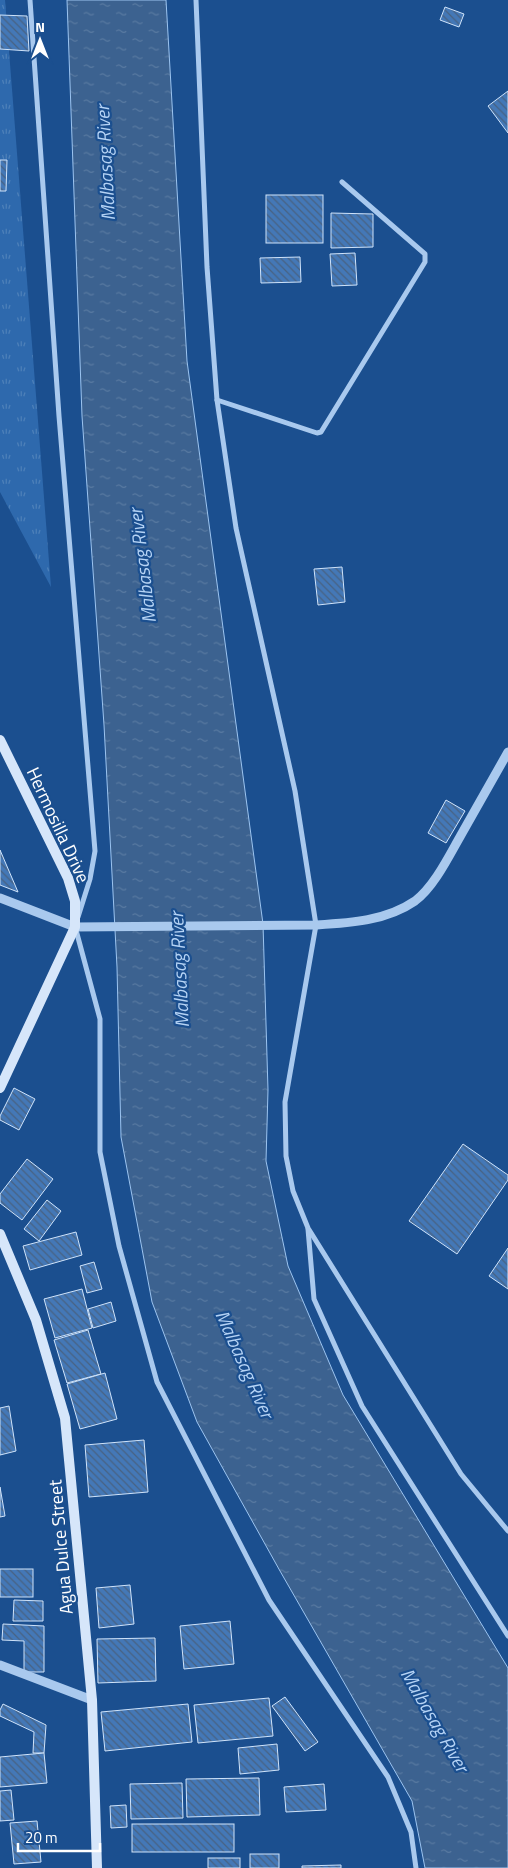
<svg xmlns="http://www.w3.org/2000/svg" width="508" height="1868" font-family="'Titillium Web',sans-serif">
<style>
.park{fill:url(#park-tufts)}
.water{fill:url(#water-ripples);stroke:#9cc4f0}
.building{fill:url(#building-back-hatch);stroke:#cfe3fa}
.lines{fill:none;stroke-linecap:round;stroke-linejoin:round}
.minor{stroke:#a9c9ee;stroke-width:5}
.tertiary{stroke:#a9c9ee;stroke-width:9}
.secondary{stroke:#d6e6fa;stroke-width:10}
.labels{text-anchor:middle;stroke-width:4.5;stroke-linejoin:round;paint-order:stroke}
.street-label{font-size:18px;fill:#fff;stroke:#1b4f8f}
.water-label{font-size:19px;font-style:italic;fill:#b5d3f5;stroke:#1b4f8f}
</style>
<defs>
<pattern id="park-tufts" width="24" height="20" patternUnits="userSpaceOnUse" patternTransform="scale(1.25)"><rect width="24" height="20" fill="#2e69ad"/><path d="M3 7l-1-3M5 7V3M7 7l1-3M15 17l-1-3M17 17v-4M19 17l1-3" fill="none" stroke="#4d80b9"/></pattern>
<pattern id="water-ripples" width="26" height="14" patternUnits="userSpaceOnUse" patternTransform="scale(1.25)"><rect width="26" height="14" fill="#3c6290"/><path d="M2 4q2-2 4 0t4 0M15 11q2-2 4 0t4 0" fill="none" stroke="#597aa1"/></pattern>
<pattern id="building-back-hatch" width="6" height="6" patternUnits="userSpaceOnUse" patternTransform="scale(1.25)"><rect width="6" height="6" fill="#4478b7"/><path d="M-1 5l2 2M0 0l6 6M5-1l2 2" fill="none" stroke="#486282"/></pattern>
</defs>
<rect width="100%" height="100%" fill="#1b4f8f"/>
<path class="park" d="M0 0H5L51 587 0 492Z"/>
<path class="water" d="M67 0H166L187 361 263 924 268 1090 266 1161 288 1266 343 1395 508 1668V1868H425L412 1801 280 1571 197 1422 152 1302 121 1137 117 967 104 725 82 416Z"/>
<g class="building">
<path d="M445 7 464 14 459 27 440 20Z"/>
<path d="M0 15 27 16 29 51 0 49Z"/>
<path d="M508 91V133L488 106Z"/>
<path d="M0 160H7L6 191H0Z"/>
<rect x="266" y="195" width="57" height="48"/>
<path d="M331 213 373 214V247L331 248Z"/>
<path d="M355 253 357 285 332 286 330 254Z"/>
<path d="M300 257 301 282 261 283 260 258Z"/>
<path d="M342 567 345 602 318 605 314 569Z"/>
<path d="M446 800 465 811 446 843 428 833Z"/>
<path d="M0 850 18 892 0 885Z"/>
<path d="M14 1088 35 1099 19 1130 0 1120V1116Z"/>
<path d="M463 1144 508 1175V1180L457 1254 409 1221Z"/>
<path d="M27 1159 53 1179 22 1220 0 1203V1194Z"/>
<path d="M47 1200 61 1211 39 1241 24 1229Z"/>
<path d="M76 1232 82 1255 30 1270 23 1246Z"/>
<path d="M508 1248V1289L489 1276Z"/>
<path d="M94 1262 102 1289 87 1293 80 1266Z"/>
<path d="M82 1289 92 1328 55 1338 44 1299Z"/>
<path d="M111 1302 116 1321 93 1328 88 1309Z"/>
<path d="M88 1330 101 1374 67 1383 54 1340Z"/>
<path d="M105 1373 117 1419 80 1429 67 1384Z"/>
<path d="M9 1406 16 1451 0 1455V1408Z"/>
<path d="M144 1440 148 1492 89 1497 85 1445Z"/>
<path d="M0 1487 5 1516 0 1517Z"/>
<rect x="0" y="1569" width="33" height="28"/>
<path d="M130 1585 134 1624 99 1628 96 1588Z"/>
<path d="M14 1600 43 1601V1621H13Z"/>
<path d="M230 1621 234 1664 184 1669 180 1626Z"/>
<path d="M3 1624 44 1626V1672H24V1641L2 1640Z"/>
<path d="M155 1638 156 1681 98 1683 97 1639Z"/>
<path d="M285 1697 318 1742 305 1751 272 1706Z"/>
<path d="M269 1698 273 1736 198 1743 194 1705Z"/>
<path d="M3 1704 46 1725 44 1753H33L34 1732 0 1716V1710Z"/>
<path d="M188 1704 192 1742 105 1751 101 1712Z"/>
<path d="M277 1744 279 1770 240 1774 238 1748Z"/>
<path d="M44 1753 47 1783 0 1787V1757Z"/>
<path d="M259 1778 260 1815 187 1817 186 1779Z"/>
<path d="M182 1783 183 1818 131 1819 130 1784Z"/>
<path d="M324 1784 326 1810 286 1812 284 1787Z"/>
<path d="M11 1790 14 1820 0 1821V1791Z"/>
<path d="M126 1805 127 1827 111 1828 110 1806Z"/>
<path d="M37 1821 41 1862 14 1864 10 1823Z"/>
<rect x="132" y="1824" width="102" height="28"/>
<rect x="250" y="1854" width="29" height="14"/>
<rect x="208" y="1858" width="32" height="10"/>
<path d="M341 1865V1868H302V1866Z"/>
</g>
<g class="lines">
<g class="minor">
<path d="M30 0 59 416 95 851 90 879 78 917"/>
<path d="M196 0 207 267 217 400 236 528 295 791 316 925 285 1102 286 1156 293 1191 308 1228 461 1474 508 1531"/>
<path d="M217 400 317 433 321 432 425 262V254L342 182"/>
<path d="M76 930 100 1019V1152L119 1246 157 1382 269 1600 388 1777 411 1832 416 1868"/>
<path d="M308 1229 314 1299 362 1406 508 1636"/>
</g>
<g class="tertiary">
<path d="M0 898 75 927 316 925C350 923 386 921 415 901 434 887 449 856 461 835 476 808 492 780 508 752"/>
<path d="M0 1665 92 1700"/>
</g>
<g class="secondary">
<path d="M0 740 68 878 75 901V927L0 1088"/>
<path d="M0 1234 36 1320 65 1418 92 1700 97 1868"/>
</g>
</g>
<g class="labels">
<g class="street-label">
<text transform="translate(58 825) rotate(65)" y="6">Hermosilla Drive</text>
<text transform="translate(61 1547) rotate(-95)" y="6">Agua Dulce Street</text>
</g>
<g class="water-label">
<text transform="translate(105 163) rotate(-93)" y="7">Malbasag River</text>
<text transform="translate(142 566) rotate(-97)" y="7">Malbasag River</text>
<text transform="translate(179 970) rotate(-93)" y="7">Malbasag River</text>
<text transform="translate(245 1364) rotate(66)" y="7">Malbasag River</text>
<text transform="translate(435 1720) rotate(60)" y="7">Malbasag River</text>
</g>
</g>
<g transform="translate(40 40)" stroke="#1b4f8f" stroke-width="4" paint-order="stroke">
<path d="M0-4L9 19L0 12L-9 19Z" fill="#ffffff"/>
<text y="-8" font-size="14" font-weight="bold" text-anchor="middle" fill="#ffffff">N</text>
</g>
<path d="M18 1843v8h82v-8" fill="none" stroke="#ffffff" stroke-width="2.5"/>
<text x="25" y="1843" font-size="15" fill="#ffffff" stroke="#1b4f8f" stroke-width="4" paint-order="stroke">20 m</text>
</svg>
